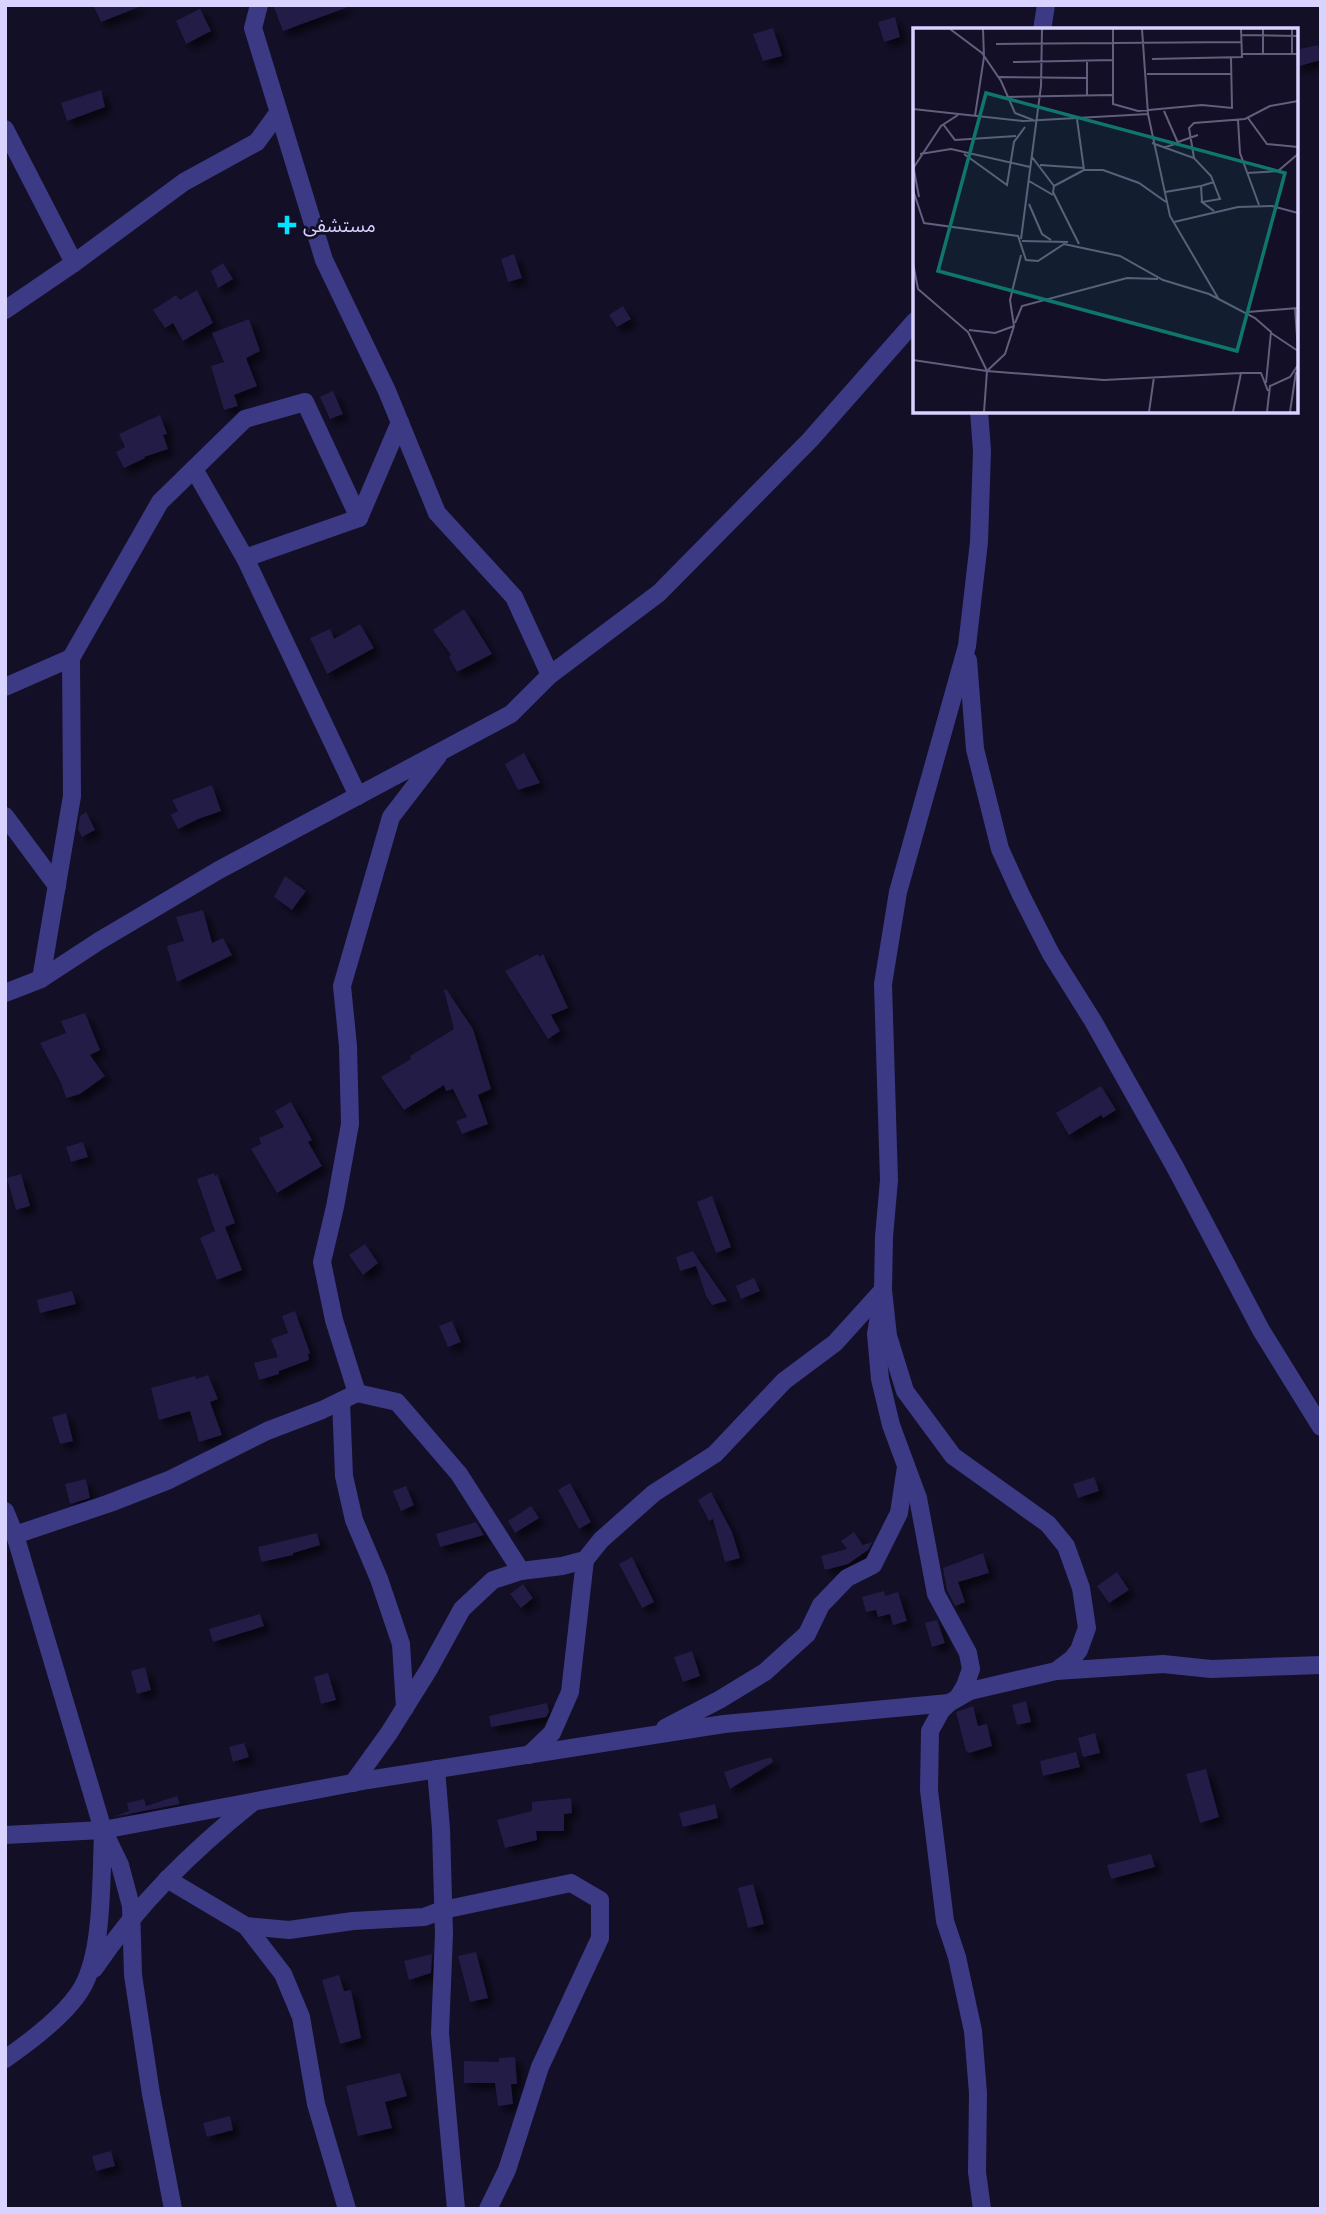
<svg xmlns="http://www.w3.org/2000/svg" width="1326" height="2214" font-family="'Nunito Sans','Noto Sans Arabic',sans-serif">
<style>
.building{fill:#241b47;filter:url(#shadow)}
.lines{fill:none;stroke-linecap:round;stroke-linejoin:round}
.minor{stroke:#3d3a85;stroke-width:18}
.poi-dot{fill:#00e5ff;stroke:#130f26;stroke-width:2.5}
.labels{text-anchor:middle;stroke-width:6;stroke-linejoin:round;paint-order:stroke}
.poi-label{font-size:19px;fill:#d9d4ff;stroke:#130f26;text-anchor:start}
.inset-road{fill:none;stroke:#625e7d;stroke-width:2}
.view{fill:#0f766e;fill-opacity:0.15;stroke:#0f766e;stroke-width:3.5}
.inset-edge{fill:none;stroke:#d9d4ff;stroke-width:3.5}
</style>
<defs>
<filter id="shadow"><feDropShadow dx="6" dy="6" stdDeviation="3.5" flood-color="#0009"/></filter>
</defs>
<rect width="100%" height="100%" fill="#130f26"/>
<g class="building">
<path d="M93 5H141V6L101 22Z"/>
<path d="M273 5H347L348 7 283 31Z"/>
<path d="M200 9 211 31 186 44 176 21Z"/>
<path d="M895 17 900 37 884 42 878 22Z"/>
<path d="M773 28 782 56 763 61 753 34Z"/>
<path d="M1318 45 1321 60 1296 67V50Z"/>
<path d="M101 90 105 107 67 121 61 103Z"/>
<path d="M514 254 522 278 508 282 501 259Z"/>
<path d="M223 263 233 279 218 288 211 271Z"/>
<path d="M197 290 213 323 183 341 173 323 165 328 153 310 176 295 180 300Z"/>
<path d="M623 306 631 319 617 327 609 315Z"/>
<path d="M249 319 260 351 246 358 257 386 234 395 238 406 224 410 211 366 224 362 212 333Z"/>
<path d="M333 391 343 414 330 419 320 397Z"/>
<path d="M160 415 167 434 163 435 168 449 144 457 145 458 124 468 116 452 125 447 119 434Z"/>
<path d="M464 609 492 654 457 672 449 657 451 655 433 630Z"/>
<path d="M360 624 374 648 327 674 310 638 330 629 334 639Z"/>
<path d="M524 753 540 783 518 790 505 764Z"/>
<path d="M212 785 221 811 198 819 178 829 171 815 178 811 172 800Z"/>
<path d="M86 812 95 830 82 837 78 829 80 816Z"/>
<path d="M285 876 306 891 292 910 274 897Z"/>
<path d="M203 910 212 943 223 938 232 955 177 982 167 946 184 941 176 917Z"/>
<path d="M538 954 539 957 543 954 568 1008 551 1015 560 1031 548 1039 505 971Z"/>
<path d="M446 989 473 1029 491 1089 478 1095 488 1124 462 1134 456 1121 467 1117 453 1089 446 1091 444 1085 404 1110 381 1077 411 1059 410 1056 454 1029 444 990Z"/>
<path d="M85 1013 100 1050 90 1055 105 1076 80 1094 66 1098 61 1083 40 1043 66 1033 61 1021Z"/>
<path d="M1101 1086 1116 1110 1103 1118 1101 1115 1069 1135 1056 1113Z"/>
<path d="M291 1102 312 1140 308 1142 322 1166 277 1193 251 1149 261 1144 259 1138 284 1127 275 1111Z"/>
<path d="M83 1142 88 1157 71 1162 66 1147Z"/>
<path d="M214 1173 215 1176 217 1174 235 1223 225 1227 242 1270 217 1280 200 1238 215 1231 197 1179Z"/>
<path d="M21 1174 30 1206 16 1210 7 1178Z"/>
<path d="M712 1196 731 1247 716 1253 697 1202Z"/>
<path d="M365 1244 378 1263 363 1275 349 1255Z"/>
<path d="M693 1251 698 1259 727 1301 712 1305 706 1296 696 1266 680 1271 676 1257Z"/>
<path d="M754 1278 760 1291 741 1299 736 1286Z"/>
<path d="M72 1291 76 1304 40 1313 37 1300Z"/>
<path d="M295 1311 310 1353 308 1354 309 1360 279 1371V1374L259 1380 254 1363 278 1357 271 1339 288 1333 282 1316Z"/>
<path d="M452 1321 461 1342 448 1347 439 1326Z"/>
<path d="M208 1375 218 1399 210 1402 222 1435 199 1442 190 1411 159 1420 151 1388 195 1376 196 1379Z"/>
<path d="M66 1413 73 1441 60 1444 52 1417Z"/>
<path d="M1094 1477 1099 1491 1078 1498 1073 1484Z"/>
<path d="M86 1479 90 1498 70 1504 65 1484Z"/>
<path d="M570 1483 591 1522 579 1529 558 1490Z"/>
<path d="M406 1486 414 1505 401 1511 393 1491Z"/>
<path d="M711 1492 732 1532 740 1558 725 1562 713 1519 709 1521 698 1500Z"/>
<path d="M531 1506 539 1518 515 1533 508 1521Z"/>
<path d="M476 1522 484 1535 440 1547 436 1534Z"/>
<path d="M854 1532 863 1545 872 1542 868 1550 848 1564 825 1570 821 1556 847 1549 841 1541Z"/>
<path d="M317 1533 320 1545 293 1553V1555L261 1562 258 1547Z"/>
<path d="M983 1553 989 1573 958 1582 965 1602 955 1606 947 1590 943 1568Z"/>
<path d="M632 1557 654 1602 642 1608 619 1564Z"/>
<path d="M1117 1572 1129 1590 1109 1603 1097 1586Z"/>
<path d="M523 1584 533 1598 521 1608 510 1594Z"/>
<path d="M884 1591 885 1596 898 1592 907 1621 893 1625 890 1614 878 1617 876 1610 866 1612 862 1597Z"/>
<path d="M260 1614 264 1626 213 1642 209 1629Z"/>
<path d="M937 1620 945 1643 932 1647 925 1623Z"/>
<path d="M692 1651 700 1676 683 1682 674 1657Z"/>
<path d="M145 1667 151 1690 137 1694 131 1671Z"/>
<path d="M328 1673 336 1700 321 1704 314 1677Z"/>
<path d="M1026 1701 1031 1722 1017 1725 1012 1705Z"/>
<path d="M547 1703 549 1712 546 1717 491 1727 489 1716Z"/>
<path d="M973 1706 978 1726 987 1724 992 1746 969 1753 966 1751 956 1712Z"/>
<path d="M1095 1733 1100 1753 1083 1757 1078 1738Z"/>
<path d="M244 1743 249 1757 233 1762 229 1747Z"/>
<path d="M1076 1752 1080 1767 1043 1776 1040 1761Z"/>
<path d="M771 1757 773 1762 730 1789 724 1772Z"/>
<path d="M1206 1769 1219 1817 1200 1823 1186 1774Z"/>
<path d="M177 1796 180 1804 113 1817 129 1811 127 1803 144 1799 146 1806Z"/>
<path d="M571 1798 572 1813 564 1814V1831H536L537 1840 505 1848 497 1820 532 1811V1802Z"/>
<path d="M715 1804 718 1818 683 1827 679 1813Z"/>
<path d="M1151 1854 1155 1867 1111 1879 1107 1865Z"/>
<path d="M753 1884 764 1924 748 1928 738 1888Z"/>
<path d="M476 1952 488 1998 470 2002 458 1956Z"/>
<path d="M432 1954 431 1973 409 1980 404 1961Z"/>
<path d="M339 1975 344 1991 351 1990 361 2038 340 2044 322 1980Z"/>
<path d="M515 2057 517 2084H511L513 2104 498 2106 495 2083H464V2061L499 2062V2058Z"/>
<path d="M400 2073 407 2096 385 2102 392 2128 358 2136 346 2086Z"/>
<path d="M230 2116 233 2130 207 2137 203 2123Z"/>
<path d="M111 2151 115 2166 96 2171 92 2156Z"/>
</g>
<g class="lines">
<g class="minor">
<path d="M259 5 253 28 324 260 387 391 437 513 514 597 550 675"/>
<path d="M1042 30 1046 5"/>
<path d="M5 129 74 263"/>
<path d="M5 310 74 263 184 182 257 142 278 113"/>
<path d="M979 411 982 451 979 542 967 646 898 892 883 984 889 1180 884 1237 883 1290 888 1336 905 1391 953 1456 1048 1524 1066 1546 1081 1588 1087 1628 1079 1650 1072 1659 1056 1671 970 1691 949 1703 941 1711 930 1731 929 1790 945 1921 957 1957 973 2031 978 2093 977 2172 982 2209"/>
<path d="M194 469 245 558 359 518"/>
<path d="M245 558 358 796"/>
<path d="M968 660 975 749 1000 849 1021 895 1051 954 1093 1021 1175 1167 1261 1330 1321 1427"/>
<path d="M5 687 71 658"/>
<path d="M5 816 57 886"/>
<path d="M41 979 72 796 71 658 160 502 245 419 305 402 359 518 400 422"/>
<path d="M5 993 41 979 99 941 219 870 511 714 550 675 659 593 810 440 915 321"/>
<path d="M879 1316 876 1334 880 1379 891 1425 918 1498 936 1594 968 1653 971 1669 965 1686 959 1696"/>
<path d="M357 1393 397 1402 459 1474 521 1571 562 1566 585 1560 601 1540 654 1493 715 1454 784 1381 835 1343 883 1290"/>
<path d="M341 1401 344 1476 354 1520 379 1579 401 1644 405 1708"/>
<path d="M5 1511 15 1535 103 1830 120 1865 131 1906 133 1975 151 2094 173 2209"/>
<path d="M15 1535 110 1503 169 1480 267 1431 322 1410 357 1393 334 1320 322 1262 335 1207 350 1124 348 1046 342 986 391 817 438 756"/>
<path d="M1056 1671 1163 1664 1211 1669 1321 1665"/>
<path d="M665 1728 719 1700 765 1672 807 1634 821 1605 847 1578 873 1565 899 1513 906 1467"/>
<path d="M529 1755 552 1733 570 1692 585 1560"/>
<path d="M436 1769 441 1829 444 1934 440 2033 456 2209"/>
<path d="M353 1783 389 1733 429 1669 462 1609 493 1580 521 1571"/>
<path d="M5 1835 103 1830 368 1780 724 1724 949 1703"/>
<path d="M167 1879 246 1926 289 1930 353 1921 424 1917 443 1910 571 1883 600 1900V1938L540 2067 507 2170 488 2209"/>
<path d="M246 1926 283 1974 301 2017 316 2104 347 2209"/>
<path d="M94 1969C138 1904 191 1852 252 1803"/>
<path d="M5 2059C31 2041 74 2009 86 1980 103 1942 101 1876 103 1834"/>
</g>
</g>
<path class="poi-dot" d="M283.5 214.5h7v7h7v7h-7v7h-7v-7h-7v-7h7z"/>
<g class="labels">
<g class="poi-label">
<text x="303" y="232">مستشفى</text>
</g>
</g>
<g transform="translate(913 28)">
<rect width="385" height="385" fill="#130f26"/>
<path class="inset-road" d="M37 1 69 25 88 53 102 85 120 92M200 1V76L225 83 289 77 319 80 318 30M229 1 235 86M350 1V26M379 1V26M328 7 385 8M83 16 328 14M329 26H385M239 31 329 29 328 1M174 33V68M100 34 200 32M234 46H318M86 49 174 50M93 69 199 67M0 81 110 93 235 86 257 188 305 270M62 88 71 29 70 1M335 90 354 116 385 119M164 91 171 142H190L226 155 253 174M325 92 327 125 346 177M30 96 42 112 103 108M265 114 285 107M239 115 281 130 298 148 307 171 289 174 301 183M250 120 265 115 251 83M7 126 38 121 117 139M51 126 94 157 101 114 112 99M119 129 141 158M281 130 276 100 281 95 332 91 357 78 385 73M0 137 6 169M127 137 171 140M1 139 28 98 45 87M334 145 365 143 385 126M116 153 140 167M0 162 11 195 105 208 113 232 125 233 151 216 207 228 250 252 296 266 342 290 358 304 353 355M252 164 288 158M289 174 288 158 301 154M116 176 129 206 138 212M261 194 325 179 359 178 385 185M108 211 128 58 129 1M109 213 155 214M166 216 140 164 141 158 171 142M0 235 5 261 55 304 74 343M382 280 385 322M335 284 385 280M102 295 109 278 214 250 245 251M56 302 82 305 101 298 97 272 108 227M358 305 385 323M0 332 74 343 71 384M75 342 92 326 101 298M74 343 191 352 328 345M236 384 241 349M320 384 328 345H348L355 363M354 384 357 358 377 349 385 337M377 384 383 344"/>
<path class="view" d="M73 65 372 145 324 323 25 243Z"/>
<rect width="385" height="385" class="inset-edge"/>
</g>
<rect width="1326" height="2214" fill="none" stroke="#d9d4ff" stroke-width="14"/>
</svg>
